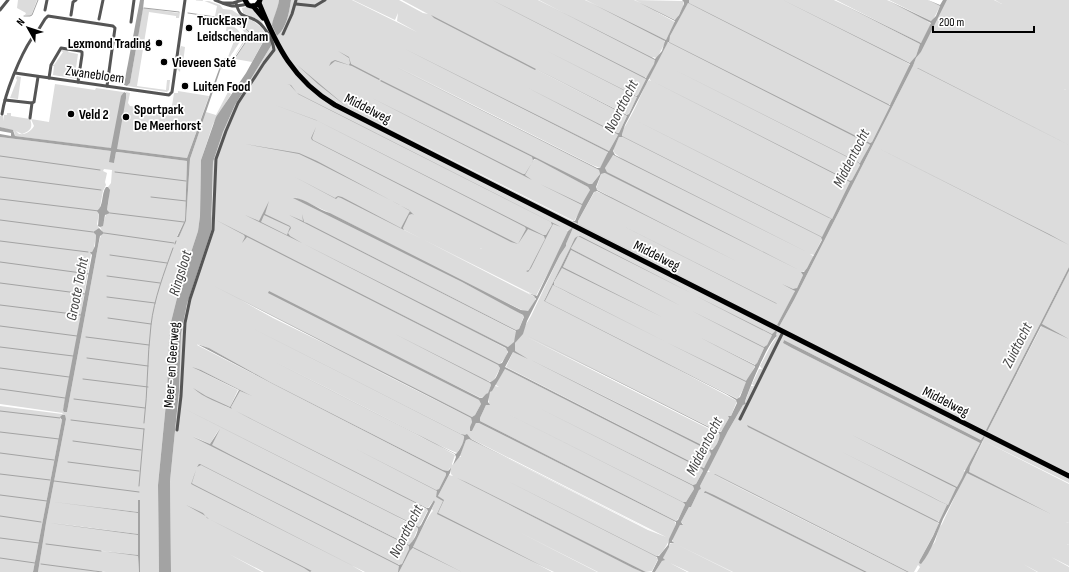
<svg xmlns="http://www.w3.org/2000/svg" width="1069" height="572" font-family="'Sofia Sans Condensed',sans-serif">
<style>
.green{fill:#dcdcdc;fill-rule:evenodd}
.water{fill:#a3a3a3;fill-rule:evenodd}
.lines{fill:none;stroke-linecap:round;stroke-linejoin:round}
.stream{stroke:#a3a3a3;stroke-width:1}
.primary-casing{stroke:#dbdbdb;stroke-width:6}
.minor{stroke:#555;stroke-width:3}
.primary{stroke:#000;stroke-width:5}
.poi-dot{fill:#000;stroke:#fff;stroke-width:1.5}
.labels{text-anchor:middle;stroke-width:3.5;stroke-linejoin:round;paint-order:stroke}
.poi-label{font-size:14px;font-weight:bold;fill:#000;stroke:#fff;text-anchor:start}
.street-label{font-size:14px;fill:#000;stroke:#fff}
.water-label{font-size:15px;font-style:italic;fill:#444;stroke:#fff}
</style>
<rect width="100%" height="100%" fill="#fff"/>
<g class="green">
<path d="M18 0H37L31 16 25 15 26 13 17 8Z"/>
<path d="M195 0 209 1 220 5 223 9 232 10 241 16 251 19 262 28 266 36 252 62 235 59 251 34 236 20 215 16 217 6 202 0Z"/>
<path d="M262 0H279C278 10 273 18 272 27L261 4Z"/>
<path d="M291 0H352L417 32 397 21 398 13 395 20 353 0H399L423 13 428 14 402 0H538L612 38 539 0H585L632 24 586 0H634L648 7 635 0 684 1 683 7 676 20 655 11 675 22 666 40 649 32 664 40 665 43 657 58 652 57 656 61 647 77H645L646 79 638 95H635L637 98 628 115 537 70 627 116 619 133H617L618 135 609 151 505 100 607 151 608 154 600 168 592 165 396 66 599 170 600 174 591 185 562 172 551 165 381 81 532 157 533 161 535 159H537L588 187 590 190 584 203 582 204 583 207 574 221 355 111 578 224V221L595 191 611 197 596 189 601 174 606 173 638 189 607 172 605 168 612 155 624 160C610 150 612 153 619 137H623L621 134C627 122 635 110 640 97 643 92 644 86 649 80L651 81 649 78 667 43H669L668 41 670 36 687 4 688 3 702 10 689 3V0H834L920 44 916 56 911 63 897 57 909 64 910 66 891 104H888L890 106 872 142 869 143 870 145 862 160 861 162H859L860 165 835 213 832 219 829 218 832 221 824 235 822 237H821L822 239 814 255 810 254 813 256V258L805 271 802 272 803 275 797 288 794 290 793 289 795 292 777 325 779 327 794 300 913 66 916 58 921 52 947 0H994L1002 4 995 0H1069V267L986 430 987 432 1042 325V324L1069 271V483L984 441 1069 484V523L1066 522 1069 523V545L1058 540 1069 545V566L1051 557 1069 567V572H1038L1023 564 1037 572H917L920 567 918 565 914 572H909L714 475 907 572H867L761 519 864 572H733L678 545 732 572H689L670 563 687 572H655L662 561 664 560 663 558 669 544 673 543V539L680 525 683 524 681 522 689 507H691L699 490 701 489 700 486 707 472H710L708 470 709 467 728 431 743 405 746 404 745 402 751 386H754L752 384 759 369H762L760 366 771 345 777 336 775 335V331L772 334 745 321 772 335 767 345 764 347 747 339 764 348 756 365 717 346 755 366 738 399 660 360 737 401 731 416H728L729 418 723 429 720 432 527 337 719 434C721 438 717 444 714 448L710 449 570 379 711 451V454L705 467 703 468 506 367 513 352 520 354 514 351 515 343 531 316 560 255 566 246V244L573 228 570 231 566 230 568 231V234L536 296 404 230 403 228 409 215 412 214 482 249 414 215 411 213V211L403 227 401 228 348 201 535 297V301L528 311 526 312 456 278 330 213 295 197 305 203 462 282 515 310 524 316 519 329 516 330 322 231 517 332 514 343 508 347 442 314 507 349C509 353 503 362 499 364L345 286 498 365 500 368 493 382 485 380 490 383 491 385 488 393 481 398 379 348 479 400 481 404 475 415 472 417 362 363 471 418 472 422 470 429 472 431 476 423H479L674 521 676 524C672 533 665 554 656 557L658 559 652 571 646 572 457 478 642 572H598L517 531 597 572H554L530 560 552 572H399L410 551 414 548 413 546C417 539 429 514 433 511L432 509 435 502 434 500 428 508 404 497 428 510 419 527 397 517 418 528 412 543 409 545 211 445 219 429 210 444 193 436 409 546V549L402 564 400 565 398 564 400 567 398 572H365L351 565 363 572H311L312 571 283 557 309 570 310 572H264L229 554 262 572H171L170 481 179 391 181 334 187 304 200 265 212 214 213 162 223 132 235 105 277 36C287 27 289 13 291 0ZM939 26 1066 90 951 32ZM573 242 571 248 572 249 594 261 571 250 563 267 662 317 562 267 553 284 570 294 553 285 550 289ZM549 290 545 301 657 358 544 301ZM239 299 336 349 273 318ZM784 340 979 439 982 440 984 436 983 441 969 469V472L966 473 942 524 939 528 935 542 920 560 939 524 936 521H940L948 506 931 496 948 505 949 504 957 489 947 483 957 487H958L965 473 964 470H966L980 443 792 348 783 343ZM198 344 209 348 270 382 443 470 448 471 450 468 451 474 453 476 449 475 438 496 441 499 436 497 438 492 436 490 439 489 446 475V473L197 345ZM289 347 666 537 648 530 469 439 466 440 460 455 461 457H458L453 465 452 464 455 455 436 444 457 453 465 440 464 436ZM280 364 417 434 427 440ZM196 369 201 370 252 396 240 391 231 407 232 409 225 406 230 407 238 390ZM266 427 386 488 378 484ZM194 476 192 483 193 485 303 541 191 484Z"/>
<path d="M836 0H887L924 19 931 24 922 42 920 43Z"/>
<path d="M889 0H928L940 6 933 20 931 21Z"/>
<path d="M246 7 253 9 266 28 258 20 243 13 242 8Z"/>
<path d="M143 8 178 13 180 12 179 18H176V16L149 12 137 86 166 90 167 80H170L169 90 167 92 127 86 130 83Z"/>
<path d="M211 17 236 21 250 34 232 60 247 35 241 28 230 22 211 19Z"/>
<path d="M227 23C250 34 240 41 230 57H228L237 33 226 31Z"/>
<path d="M181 43V46L185 47 183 63H181L180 72 177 69Z"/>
<path d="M63 49 69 50 68 52 78 54 75 75 78 76 77 79 53 75 54 66H52V64L54 65 63 52 61 51Z"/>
<path d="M17 76 21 77 18 99 10 98 17 80 16 78Z"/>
<path d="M55 84 95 90 96 88 123 92 126 97V92L130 93 128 103 130 106 171 112 174 93H178V91L209 96 187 158 15 136 14 131 0 127V116L3 115V121L4 115H7V113H11V116L30 119C33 127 31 131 22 134L16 131 19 134C26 135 31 131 34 126L31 119 49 122Z"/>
<path d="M228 92 231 94 213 124 201 160 200 216 198 231 180 286 171 322 169 342 167 393 158 485 159 572H140V500H138V512L54 502 138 513V534L54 523 138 535V555L87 549 138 556 139 572H106L88 570 99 572H38L46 523 66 419 64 415H62L60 419 62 420 33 572H0V406L62 414 63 413 0 404V137L111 151 114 163 116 152H118L187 161 185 220 177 236 179 237 186 221 190 159 206 112 216 115ZM104 169 112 170 111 183 108 187C111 194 106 223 100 227L102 231 98 246 67 412 63 410 70 379 91 254 94 248 96 235 93 232 99 228 97 224 103 191 106 185 105 182 107 173 103 171Z"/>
<path d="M505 369 702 469 703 471 696 484 693 485 541 409 693 486 694 489 686 502H683L492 406 684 503 685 506 678 519 676 521 480 421V418L486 405 489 404V393L495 386 499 387 496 385V383Z"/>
</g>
<g class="water">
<path d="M140 0H144L143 9 130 83 127 86 124 85 125 79Z"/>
<path d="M279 0H291C289 13 287 27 277 36L235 105 223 132 213 162 211 231 187 304 181 334 179 391 170 481 171 572H159L158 485 167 393 169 342 171 322 180 286 198 231 200 216 201 160 216 117 246 73 272 26C272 20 278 9 279 0Z"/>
<path d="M492 0 646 78 654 64 655 60 538 0 655 59 662 51 665 41 585 0 666 40 675 21 634 0 675 20 679 15 684 4V2L682 0H689V3L890 105 910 64 783 0 910 63 916 56 920 44 834 0 921 43 931 23 887 0 931 21 936 16 940 6 928 0 940 5 943 0H947L921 52 916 58 913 66 794 300 779 327 777 325 795 291 782 284 793 289 797 288 803 275 801 272H804L807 268 822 240 821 237 623 137H619L613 151 615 155 807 252 613 155 605 168 607 172 799 270 605 173 601 174 596 187 597 190 736 261 597 191 594 192 578 221V224L768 320 347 107 318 84 296 64 347 107 572 221H575L582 205 540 184 582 204 590 190 588 187 536 159H534L525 175 532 180 372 98 523 174H525L533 161 532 157 380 81 381 80 589 184H592L600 174 599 170 396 67 597 168H600L608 152 405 49 609 151 618 135 617 134 528 88 617 133H619L627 116 538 70 627 115 629 114 637 97 547 51 636 96 638 95 646 79ZM688 3 890 106 872 142 870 143 669 42 670 36ZM668 42 869 144 870 145 860 163 675 70 859 163 860 165 852 180 850 181 654 82 850 182 832 219 637 121 831 219 822 237 622 136V134L625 125Z"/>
<path d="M431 15 536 69 535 70 434 18Z"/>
<path d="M339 43 338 51 349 57 351 64 380 79 379 80 352 66 335 61 329 66 331 62 335 60 349 65 350 63 349 58 338 51Z"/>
<path d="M225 58 230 59 228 61 225 60 223 62 190 159 186 221 179 237H177L185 220 187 161 118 152H116L114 163 109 162 111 151 0 137V134L11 136V133L0 131V127L13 130 15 136 111 148 121 96 124 92 126 93V98L117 149 187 158 222 61Z"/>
<path d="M917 68 1069 145 918 68Z"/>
<path d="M287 84 291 85 297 93 561 227 553 224 531 268 528 272 412 214 409 215 403 228 404 230 528 293 537 296 568 231 572 228H573L566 244V246L560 255 527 321 523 334 515 343V351L528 359 513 352 505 367 701 467 704 468 711 454 710 451 531 360 712 450C716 447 721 438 719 433L526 335 719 432H721L729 418 728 416 535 319 728 416H731L737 403 736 400 726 394 544 301 575 238 578 236H580L693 294 578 236 571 248 572 249 681 306 571 250 563 267 662 317 562 268 554 282V285L666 342 553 285 545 301 737 399 740 397 746 382 668 343 746 381 755 367V366L701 338 755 365 757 363 764 348 692 311 764 347 767 345 772 335 696 296 772 334 775 331H777L776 335 777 336C768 342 749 389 745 402L746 404 743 405 728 431 700 486 701 489 699 490 691 507H689L681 522 683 525H680L672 541 674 543H670L669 545V547L663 558 665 560 662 561 655 572H652L658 560 657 557 466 460 656 556H659L668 545 669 539 676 524V522L479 423H476L472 431H470V427L472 422 471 418 214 286 472 417 475 415 481 404 479 400 268 293 269 291 480 398H482L486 394 488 393 491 385 490 383 395 334 490 382C496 381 498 373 500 368L498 365 247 237 242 243 245 237 244 235 216 220 499 364 502 363 508 352 506 348 304 244 508 347 514 342 516 331 289 215 303 221 302 214 293 210 302 214 304 222 307 223 516 330 519 329 524 317 523 315 462 282 293 198C304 197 318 210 330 213L521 310 528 311 536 299 534 296 341 198 338 197 336 199 295 177 335 198 338 196 342 197 401 228 410 211 398 204 320 164 299 154 245 144 299 153 317 161 409 210 414 215 526 271 529 270 545 239 544 236 528 229 518 244 511 242 312 140 311 138 316 127 312 138 313 140 516 243 518 244 526 229 525 227 316 120 275 105 318 121 543 235H546L552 225 551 222 298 94 290 85ZM505 369 702 469 703 471 696 484 693 485 541 409 693 486 694 489 686 502H683L492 406 684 503 685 505 678 520 676 521 480 421V418L486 405H490L488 402 490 392 492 391Z"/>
<path d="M878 148 1049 234 1069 245Z"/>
<path d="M106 187H108L110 190 107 210 110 213 105 215 103 226 100 227 98 226 99 214 97 211C104 206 101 194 106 187Z"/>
<path d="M269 201 265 214 290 226 291 228 288 233 290 236 302 243 245 215 259 221ZM264 215 290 227 287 235 261 222Z"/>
<path d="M839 223 1040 324 1069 267V271L1042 324 1069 339 1041 326 987 432 986 430 1040 324Z"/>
<path d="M623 226 776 303 777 304Z"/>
<path d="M99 228 104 233 100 236 98 246 67 412H64L63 410 65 398 92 255 90 252H92L95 246 96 235 93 232Z"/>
<path d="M252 328 461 434 465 435 467 434 471 439 484 446 666 538 469 439 466 440 460 456 453 465 456 457 455 454 275 362 456 454C459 451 465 441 464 436Z"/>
<path d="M784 340 979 439 981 440 984 436H985L970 467 969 472 1051 514 967 473 943 519C937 533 932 551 921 564L919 563 920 560 933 536 939 523 774 440 748 427 747 425 939 522 947 505 842 452 948 505 956 488 852 435 957 487 962 478 965 471 860 418 965 471 980 443 792 348 783 343Z"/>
<path d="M197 344 209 348 270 382 443 470 448 471 451 468 450 473 438 496 444 500 438 513 554 572 437 514 443 501 436 497 437 491 356 449 436 490 439 489 446 475V473L271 383Z"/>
<path d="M192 367 201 370 252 396 240 391 231 407 232 409C220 403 204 398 193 388L206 396 230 407 239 390Z"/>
<path d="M183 408 417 526 419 527 421 525 428 511 427 509 249 418 236 411 427 508H429L434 500 435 502 413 547 462 572 413 548 410 551 399 572H398L399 566 201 465 197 467 199 464H200L399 565 402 564 409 549V546L193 437 210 444 220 429 212 445 231 455 409 545C413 542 418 533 418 528L408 522Z"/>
<path d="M62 415H65L66 419 46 523 38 572H33L62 420 60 417Z"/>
<path d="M196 470 192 483 193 484 365 572 191 484Z"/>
<path d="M714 474H715L909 572H907Z"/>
<path d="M457 478 466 482 646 572H642L633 568Z"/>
<path d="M705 491 714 495 867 572H864L706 493H704Z"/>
<path d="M138 500H140V572H139L138 556 101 551 138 555V535L50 523 138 534V513L54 502 138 512Z"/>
<path d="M186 505 203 513 207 518 312 571 310 572 304 568 209 519 204 515Z"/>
</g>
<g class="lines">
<g class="stream">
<path d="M144 8 179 12"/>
<path d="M188 13 236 20 251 34 235 58 232 61"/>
<path d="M24 16H30L32 15 38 0"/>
<path d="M0 156 100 170"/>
<path d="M115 172 186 181"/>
<path d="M0 177 101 190"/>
<path d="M151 197 186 201"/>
<path d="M0 199 99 211"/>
<path d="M110 213 184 222"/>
<path d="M0 220 93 232"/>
<path d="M104 233 174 243"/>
<path d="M0 241 88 252"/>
<path d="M175 244 176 241"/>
<path d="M110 255 167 263"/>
<path d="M0 262 89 274"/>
<path d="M107 276 160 283"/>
<path d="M0 283 85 294"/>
<path d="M107 297 155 303"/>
<path d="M0 305 81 315"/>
<path d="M108 318 151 324"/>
<path d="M0 326 77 336"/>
<path d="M86 337 149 345"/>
<path d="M0 347 73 356"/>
<path d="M87 358 148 366"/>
<path d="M0 368 69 377"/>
<path d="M83 379 148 387"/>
<path d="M0 389 65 398"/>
<path d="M74 399 145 408"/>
<path d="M0 411 60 418"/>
<path d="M71 420 144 429"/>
<path d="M144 423C148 391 147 357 151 325 154 299 164 273 173 248"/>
<path d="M0 432 59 439"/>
<path d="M73 441 141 450"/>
<path d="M0 453 54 460"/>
<path d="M68 462 139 471"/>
<path d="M0 474 50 480"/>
<path d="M54 481 139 492"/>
<path d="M139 486 144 429"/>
<path d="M0 495 47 501"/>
<path d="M0 516 41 522"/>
<path d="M0 538 39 543"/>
<path d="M46 544 101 551"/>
<path d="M0 558 35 563"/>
<path d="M41 564 102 572"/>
</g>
<g class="primary-casing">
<g id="primary">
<path d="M245 0 248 5C254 8 258 5 260 0"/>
<path d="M259 3C277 47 293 80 335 105L1069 476"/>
<path d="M253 6 263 18"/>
</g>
</g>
<g class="minor">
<path d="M215 0C230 6 230 8 247 4"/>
<path d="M223 3H233L242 0"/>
<path d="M296 4 315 6 325 0"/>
<path d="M0 10 8 0"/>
<path d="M45 10 47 0"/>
<path d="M71 15 73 2 76 0"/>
<path d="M99 19 103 0"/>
<path d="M131 22 134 0"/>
<path d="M283 34 292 14 296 0"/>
<path d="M15 73 169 95 172 92 185 0"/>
<path d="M49 78 51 65 61 48 80 51 82 52V55L78 82"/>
<path d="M5 100 32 103 34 102 38 77"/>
<path d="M2 114C5 93 20 56 32 38L34 37 45 19 48 16 113 26 115 28 107 86"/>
<path d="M30 118 32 103"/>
<path d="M740 419 783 332"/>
<path d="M177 430 181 396 185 323 190 299 213 230 216 159 226 131 238 103 264 63 274 50C273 39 263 23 253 19 250 17 245 17 241 14 238 11 237 7 236 3"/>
</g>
<use href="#primary" class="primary"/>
</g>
<g class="poi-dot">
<circle cx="189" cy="28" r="4"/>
<circle cx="159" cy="43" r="4"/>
<circle cx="164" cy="62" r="4"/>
<circle cx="185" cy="86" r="4"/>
<circle cx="71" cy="114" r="4"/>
<circle cx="126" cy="117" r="4"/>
</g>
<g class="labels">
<g class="poi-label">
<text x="197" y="25">TruckEasy<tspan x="197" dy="16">Leidschendam</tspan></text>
<text x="151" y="48" text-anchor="end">Lexmond Trading</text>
<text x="172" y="67">Vieveen Saté</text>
<text x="193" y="91">Luiten Food</text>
<text x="134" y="114">Sportpark<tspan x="134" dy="16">De Meerhorst</tspan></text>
<text x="79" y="119">Veld 2</text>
</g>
<g class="street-label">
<text transform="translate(95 74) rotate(8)" y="5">Zwanebloem</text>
<text transform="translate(368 108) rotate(27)" y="5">Middelweg</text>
<text transform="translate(657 255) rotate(27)" y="5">Middelweg</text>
<text transform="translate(171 365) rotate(-86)" y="5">Meer- en Geerweg</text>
<text transform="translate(946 401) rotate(27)" y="5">Middelweg</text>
</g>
<g class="water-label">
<text transform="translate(621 106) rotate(-63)" y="5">Noordtocht</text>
<text transform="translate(851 158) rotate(-63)" y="5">Middentocht</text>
<text transform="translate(180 273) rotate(-73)" y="5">Ringsloot</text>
<text transform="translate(77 289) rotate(-79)" y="5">Groote Tocht</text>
<text transform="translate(1017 345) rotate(-63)" y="5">Zuidtocht</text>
<text transform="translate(704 446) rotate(-63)" y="5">Middentocht</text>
<text transform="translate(406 531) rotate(-63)" y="5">Noordtocht</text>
</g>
</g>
<g transform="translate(28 28) rotate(309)" stroke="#ffffff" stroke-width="3" paint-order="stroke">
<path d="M0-3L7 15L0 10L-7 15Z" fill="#000000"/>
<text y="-6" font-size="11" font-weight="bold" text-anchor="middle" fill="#000000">N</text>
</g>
<path d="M933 26v6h101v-6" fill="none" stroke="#000000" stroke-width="2"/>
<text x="939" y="26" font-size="12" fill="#000000" stroke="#ffffff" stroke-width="3" paint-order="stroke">200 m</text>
</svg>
